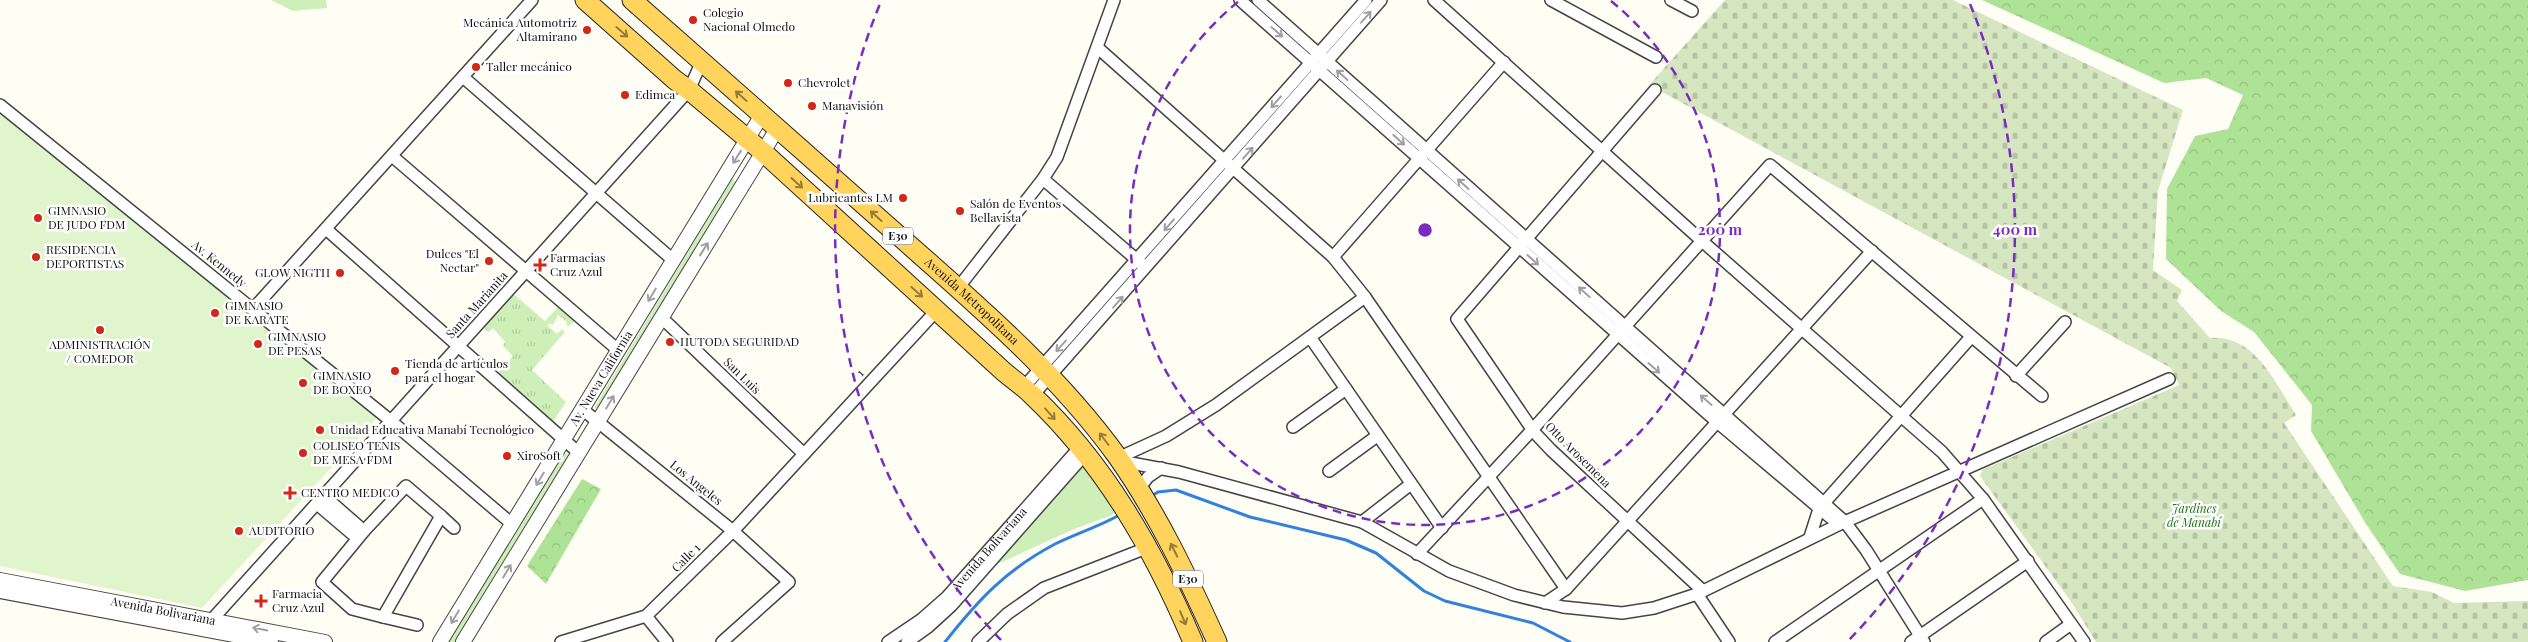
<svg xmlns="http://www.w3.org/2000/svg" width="2528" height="642" font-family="'Playfair Display',serif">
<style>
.grass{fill:#ceefb8}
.forest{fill:url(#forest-crowns)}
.cemetery{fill:url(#cemetery-stones)}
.park{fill:url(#park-tufts)}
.pitch{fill:#e1f5cc}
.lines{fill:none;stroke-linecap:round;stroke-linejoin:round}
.stream{stroke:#3181dd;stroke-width:3}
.minor-casing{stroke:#444;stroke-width:14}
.tertiary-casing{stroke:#444;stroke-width:16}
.trunk-casing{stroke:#222;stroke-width:21}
.minor{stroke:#fff;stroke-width:11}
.tertiary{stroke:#fff;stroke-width:14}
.trunk{stroke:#ffd35c;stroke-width:19}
.oneway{stroke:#a0a0a0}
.oneway2{stroke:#947c3a}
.ring{fill:none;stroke:#7b2cbf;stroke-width:2.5;stroke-dasharray:9 6}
.poi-dot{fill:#d32717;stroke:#fff;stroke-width:2}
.labels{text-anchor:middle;stroke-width:5;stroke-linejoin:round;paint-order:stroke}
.shield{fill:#fff;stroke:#585858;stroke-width:1}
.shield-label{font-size:11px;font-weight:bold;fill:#111}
.poi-label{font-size:12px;fill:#111;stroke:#fff;text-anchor:start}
.street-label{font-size:12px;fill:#111;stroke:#fff}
.park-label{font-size:12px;font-style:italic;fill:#1f7218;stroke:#fff}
.centre{fill:#7b2cbf;stroke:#fff;stroke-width:2.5}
.ring-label{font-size:15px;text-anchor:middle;font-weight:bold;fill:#7b2cbf;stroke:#fff;stroke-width:5;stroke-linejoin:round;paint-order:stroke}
</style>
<defs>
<pattern id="forest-crowns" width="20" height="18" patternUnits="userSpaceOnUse" patternTransform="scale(1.25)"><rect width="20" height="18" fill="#aee296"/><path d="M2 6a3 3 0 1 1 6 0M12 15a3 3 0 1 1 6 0" fill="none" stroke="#95c180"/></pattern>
<pattern id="cemetery-stones" width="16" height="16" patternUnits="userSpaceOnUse" patternTransform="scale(1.25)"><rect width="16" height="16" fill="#d5e6c1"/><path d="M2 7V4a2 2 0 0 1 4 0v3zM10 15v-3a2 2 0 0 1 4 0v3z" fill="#b6c4a5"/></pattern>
<pattern id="park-tufts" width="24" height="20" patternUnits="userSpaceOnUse" patternTransform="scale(1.25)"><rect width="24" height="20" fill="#ceefb8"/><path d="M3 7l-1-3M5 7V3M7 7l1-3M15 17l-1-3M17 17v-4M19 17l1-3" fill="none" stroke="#b0cc9d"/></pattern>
</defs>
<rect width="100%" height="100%" fill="#fffef5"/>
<g class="grass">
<path d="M271 0H326L327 8 293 11Z"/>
<path d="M732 179 736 182 598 409 594 408Z"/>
<path d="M564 452 568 455 455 642H448Z"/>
<path d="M1083 467 1118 510 1110 516 1074 529 989 568Z"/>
</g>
<g class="forest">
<path d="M1982 0H2528V580L2465 591 2400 574 2366 524 2311 431 2312 405 2254 332 2221 311 2166 259 2167 189 2195 136 2228 129 2243 95 2206 78 2164 83Z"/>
<path d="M582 479 601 489 546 584 527 566Z"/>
</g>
<path class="cemetery" d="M1725 0H1953L2183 110 2158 191 2153 270 2182 290 2177 301 2210 338C2255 334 2275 383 2296 415L2284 423 2393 586 2432 592 2454 603 2528 601V642H2096L2072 603 1980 476 1982 470 2179 385 2171 368 1649 85Z"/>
<path class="park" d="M511 292 545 321 559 306 577 319 569 326 566 325 567 322 558 315 553 325 549 323 548 326 557 334 562 329 565 332 532 370 566 402 553 422 498 373 513 356 503 346 505 342 493 328 488 332 481 325Z"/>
<path class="pitch" d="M0 108 379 416 202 608 0 566Z"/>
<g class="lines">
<g class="stream">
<path d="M1150 497 1158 492 1176 490 1250 517 1346 540 1376 553 1424 591 1445 601 1533 623 1570 642"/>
<path d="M945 642C979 599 1006 570 1055 544 1077 533 1101 526 1121 514"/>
</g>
<g class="minor-casing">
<g id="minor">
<path d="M1240 0 1717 422 1831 518"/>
<path d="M1258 0 1845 522 1866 550 1924 642"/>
<path d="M1434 0 1702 241 1942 452 1983 499 2084 642"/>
<path d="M1551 0 1656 57"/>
<path d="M1671 0 1692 11"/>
<path d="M1098 48 1333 257 1365 297 1566 589"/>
<path d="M463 77 673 260"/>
<path d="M1655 90 1457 319 1534 432 1551 450 1703 591"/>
<path d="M0 105 391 421 512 524"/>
<path d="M392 156 618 350"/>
<path d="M1043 179 1144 266"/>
<path d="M326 229 579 453"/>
<path d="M1333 257 1504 62"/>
<path d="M958 288 1043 179 1057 157 1114 0"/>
<path d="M253 309 532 0"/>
<path d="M662 318 804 454"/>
<path d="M1310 337 1442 528"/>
<path d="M2016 376 2065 322"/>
<path d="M1024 387 1366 0"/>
<path d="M1033 395 1381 0"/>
<path d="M582 409 733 531 789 582 722 642"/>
<path d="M1293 427 1346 389"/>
<path d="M1118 458 1166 436 1216 405 1365 297"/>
<path d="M1120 461 1179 472 1362 522 1449 571 1514 595 1563 607 1622 613 1654 608 1697 594 1840 524 2169 379"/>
<path d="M1329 471 1377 436"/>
<path d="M406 486 441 516 383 617 352 609 322 582 364 531Z"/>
<path d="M1138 490 1148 477 1161 468"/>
<path d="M324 496 364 531"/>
<path d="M317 504 357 538"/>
<path d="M441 516 454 528"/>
<path d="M1362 522 1411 484"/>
<path d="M1810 537 1819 509 1824 503 1971 337"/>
<path d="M1417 554 1533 429 1770 165 2042 396"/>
<path d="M1697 594 1729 642"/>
<path d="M1545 603 1566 589 1872 251"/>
<path d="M646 616 667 642"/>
<path d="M383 617 417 625"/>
<path d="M208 624 689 90 702 61"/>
<path d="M561 642 646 616 733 531 937 310"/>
<path id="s1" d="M888 642 922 619 947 597 1080 447"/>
<path d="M907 642 928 627 951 606 1086 453"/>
<path d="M978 642 1007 614 1044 588 1149 547"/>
<path d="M1775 642 1983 499"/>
<path d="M1911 642 2028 561"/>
<path d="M2046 642 2071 624"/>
</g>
</g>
<g class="tertiary-casing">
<g id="tertiary">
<path id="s2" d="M0 580 325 642"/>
<path d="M0 591 271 642"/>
<path id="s3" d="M440 642 762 115"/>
<path d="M463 642 777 129"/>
</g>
</g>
<g class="trunk-casing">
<g id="trunk">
<path d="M585 0 675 80 689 90 763 152 1003 371C1012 379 1023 386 1032 395 1105 464 1154 550 1193 642"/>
<path id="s4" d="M632 0C719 76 804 152 890 228 970 299 1054 369 1117 456 1158 514 1188 578 1217 642"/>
</g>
</g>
<use href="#minor" class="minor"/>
<use href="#tertiary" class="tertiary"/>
<use href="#trunk" class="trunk"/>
</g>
<defs><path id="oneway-shaft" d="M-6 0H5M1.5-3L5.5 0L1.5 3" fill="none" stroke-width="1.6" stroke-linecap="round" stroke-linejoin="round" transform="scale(1.25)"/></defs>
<g class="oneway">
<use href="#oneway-shaft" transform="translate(1366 17) rotate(-49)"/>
<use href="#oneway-shaft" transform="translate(1277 32) rotate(41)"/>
<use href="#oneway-shaft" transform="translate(1342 75) rotate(-138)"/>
<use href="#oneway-shaft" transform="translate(1276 102) rotate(131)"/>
<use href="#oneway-shaft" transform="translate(1399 140) rotate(42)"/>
<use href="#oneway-shaft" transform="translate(1248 153) rotate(-49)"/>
<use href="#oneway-shaft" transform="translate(737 157) rotate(122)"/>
<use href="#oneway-shaft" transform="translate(1463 184) rotate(-138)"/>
<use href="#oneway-shaft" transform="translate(1169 225) rotate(131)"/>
<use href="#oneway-shaft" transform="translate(704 249) rotate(-58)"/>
<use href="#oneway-shaft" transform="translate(1533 260) rotate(42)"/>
<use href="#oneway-shaft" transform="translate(1584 292) rotate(-138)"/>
<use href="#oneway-shaft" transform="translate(652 295) rotate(121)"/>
<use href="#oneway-shaft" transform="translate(1118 302) rotate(-49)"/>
<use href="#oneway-shaft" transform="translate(1061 346) rotate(132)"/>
<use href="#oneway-shaft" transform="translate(1654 368) rotate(41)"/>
<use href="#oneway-shaft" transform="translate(1706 400) rotate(-139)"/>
<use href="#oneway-shaft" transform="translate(610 402) rotate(-59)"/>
<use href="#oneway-shaft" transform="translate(540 479) rotate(121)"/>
<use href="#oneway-shaft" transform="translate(507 571) rotate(-59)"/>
<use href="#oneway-shaft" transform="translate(455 617) rotate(121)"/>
<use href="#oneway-shaft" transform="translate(260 629) rotate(-169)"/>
</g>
<g class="oneway2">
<use href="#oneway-shaft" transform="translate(622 32) rotate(41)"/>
<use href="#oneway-shaft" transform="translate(741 96) rotate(-138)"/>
<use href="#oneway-shaft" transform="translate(797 183) rotate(42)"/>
<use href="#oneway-shaft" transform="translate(876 216) rotate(-138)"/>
<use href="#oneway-shaft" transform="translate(917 292) rotate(42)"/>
<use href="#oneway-shaft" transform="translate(1050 414) rotate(48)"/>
<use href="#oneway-shaft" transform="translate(1104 439) rotate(-127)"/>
<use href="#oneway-shaft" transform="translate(1174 550) rotate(-117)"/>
<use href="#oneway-shaft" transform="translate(1183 618) rotate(67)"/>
</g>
<g class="ring">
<path d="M1611 1A295 295 0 1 1 1239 1"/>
<path d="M1001 640A590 590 0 0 1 880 4M1970 4A590 590 0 0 1 1849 640"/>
</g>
<g class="poi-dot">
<circle cx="693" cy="20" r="5"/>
<circle cx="587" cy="30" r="5"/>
<circle cx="476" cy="67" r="5"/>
<circle cx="788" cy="83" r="5"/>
<circle cx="625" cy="95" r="5"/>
<circle cx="812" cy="106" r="5"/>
<circle cx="903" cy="198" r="5"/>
<circle cx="960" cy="211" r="5"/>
<circle cx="38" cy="218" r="5"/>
<circle cx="36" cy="257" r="5"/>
<circle cx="489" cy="261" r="5"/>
<path d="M537.5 257.5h5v5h5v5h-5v5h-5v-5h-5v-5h5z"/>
<circle cx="340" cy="273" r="5"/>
<circle cx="215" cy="313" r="5"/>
<circle cx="100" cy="330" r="5"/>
<circle cx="670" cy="342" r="5"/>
<circle cx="258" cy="344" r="5"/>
<circle cx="395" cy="371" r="5"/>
<circle cx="303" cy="383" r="5"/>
<circle cx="320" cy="430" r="5"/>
<circle cx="303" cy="453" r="5"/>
<circle cx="507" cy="456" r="5"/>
<path d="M287.5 485.5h5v5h5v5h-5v5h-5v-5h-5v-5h5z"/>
<circle cx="239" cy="531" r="5"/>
<path d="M258.5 593.5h5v5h5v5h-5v5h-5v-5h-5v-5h5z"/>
</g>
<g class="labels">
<g class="shield">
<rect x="883" y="227.5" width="30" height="17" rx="4"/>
<rect x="1173" y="570.5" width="30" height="17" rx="4"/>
</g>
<g class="shield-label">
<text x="898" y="240">E30</text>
<text x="1188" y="583">E30</text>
</g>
<g class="poi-label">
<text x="703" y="17">Colegio<tspan x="703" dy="14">Nacional Olmedo</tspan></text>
<text x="577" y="27" text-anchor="end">Mecánica Automotriz<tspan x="577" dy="14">Altamirano</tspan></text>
<text x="486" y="71">Taller mecánico</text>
<text x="798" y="87">Chevrolet</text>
<text x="635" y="99">Edimca</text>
<text x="822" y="110">Manavisión</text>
<text x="893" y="202" text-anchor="end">Lubricantes LM</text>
<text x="970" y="208">Salón de Eventos<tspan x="970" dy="14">Bellavista</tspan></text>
<text x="48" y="215">GIMNASIO<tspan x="48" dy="14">DE JUDO FDM</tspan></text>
<text x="46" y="254">RESIDENCIA<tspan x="46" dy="14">DEPORTISTAS</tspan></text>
<text x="479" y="258" text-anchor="end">Dulces "El<tspan x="479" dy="14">Nectar"</tspan></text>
<text x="550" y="262">Farmacias<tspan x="550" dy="14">Cruz Azul</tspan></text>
<text x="330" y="277" text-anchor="end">GLOW NIGTH</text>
<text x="225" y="310">GIMNASIO<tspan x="225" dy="14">DE KARATE</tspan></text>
<text x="268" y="341">GIMNASIO<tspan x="268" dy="14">DE PESAS</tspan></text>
<text x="680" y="346">HUTODA SEGURIDAD</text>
<text x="100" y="349" text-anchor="middle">ADMINISTRACIÓN<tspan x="100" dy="14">/ COMEDOR</tspan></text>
<text x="405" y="368">Tienda de artículos<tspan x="405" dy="14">para el hogar</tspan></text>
<text x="313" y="380">GIMNASIO<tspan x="313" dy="14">DE BOXEO</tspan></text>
<text x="330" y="434">Unidad Educativa Manabí Tecnológico</text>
<text x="313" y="450">COLISEO TENIS<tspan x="313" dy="14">DE MESA FDM</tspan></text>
<text x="517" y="460">XiroSoft</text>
<text x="301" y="497">CENTRO MEDICO</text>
<text x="249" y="535">AUDITORIO</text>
<text x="272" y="598">Farmacia<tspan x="272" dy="14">Cruz Azul</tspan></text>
</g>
<g class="street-label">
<text transform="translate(219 264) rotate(39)" y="4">Av. Kennedy</text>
<text dy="4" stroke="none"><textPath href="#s4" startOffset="454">Avenida Metropolitana</textPath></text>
<text transform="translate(477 305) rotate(-48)" y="4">Santa Marianita</text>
<text transform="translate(860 373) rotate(-47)" y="4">1</text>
<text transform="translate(742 376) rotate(44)" y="4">San Luis</text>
<text dy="4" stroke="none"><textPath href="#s3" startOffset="309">Av. Nueva California</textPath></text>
<text transform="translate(1578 455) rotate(45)" y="4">Otto Arosemena</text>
<text transform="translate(696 483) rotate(39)" y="4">Los Angeles</text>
<text dy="4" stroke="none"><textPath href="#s1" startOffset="138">Avenida Bolivariana</textPath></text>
<text transform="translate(686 558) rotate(-45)" y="4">Calle 1</text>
<text dy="4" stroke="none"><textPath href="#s2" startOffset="166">Avenida Bolivariana</textPath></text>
</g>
<g class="park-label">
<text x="2194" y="513">Jardines<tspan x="2194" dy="14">de Manabí</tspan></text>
</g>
</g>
<circle cx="1425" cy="230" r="8" class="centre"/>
<g class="ring-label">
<text x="1720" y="235">200 m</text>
<text x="2015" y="235">400 m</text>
</g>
</svg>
